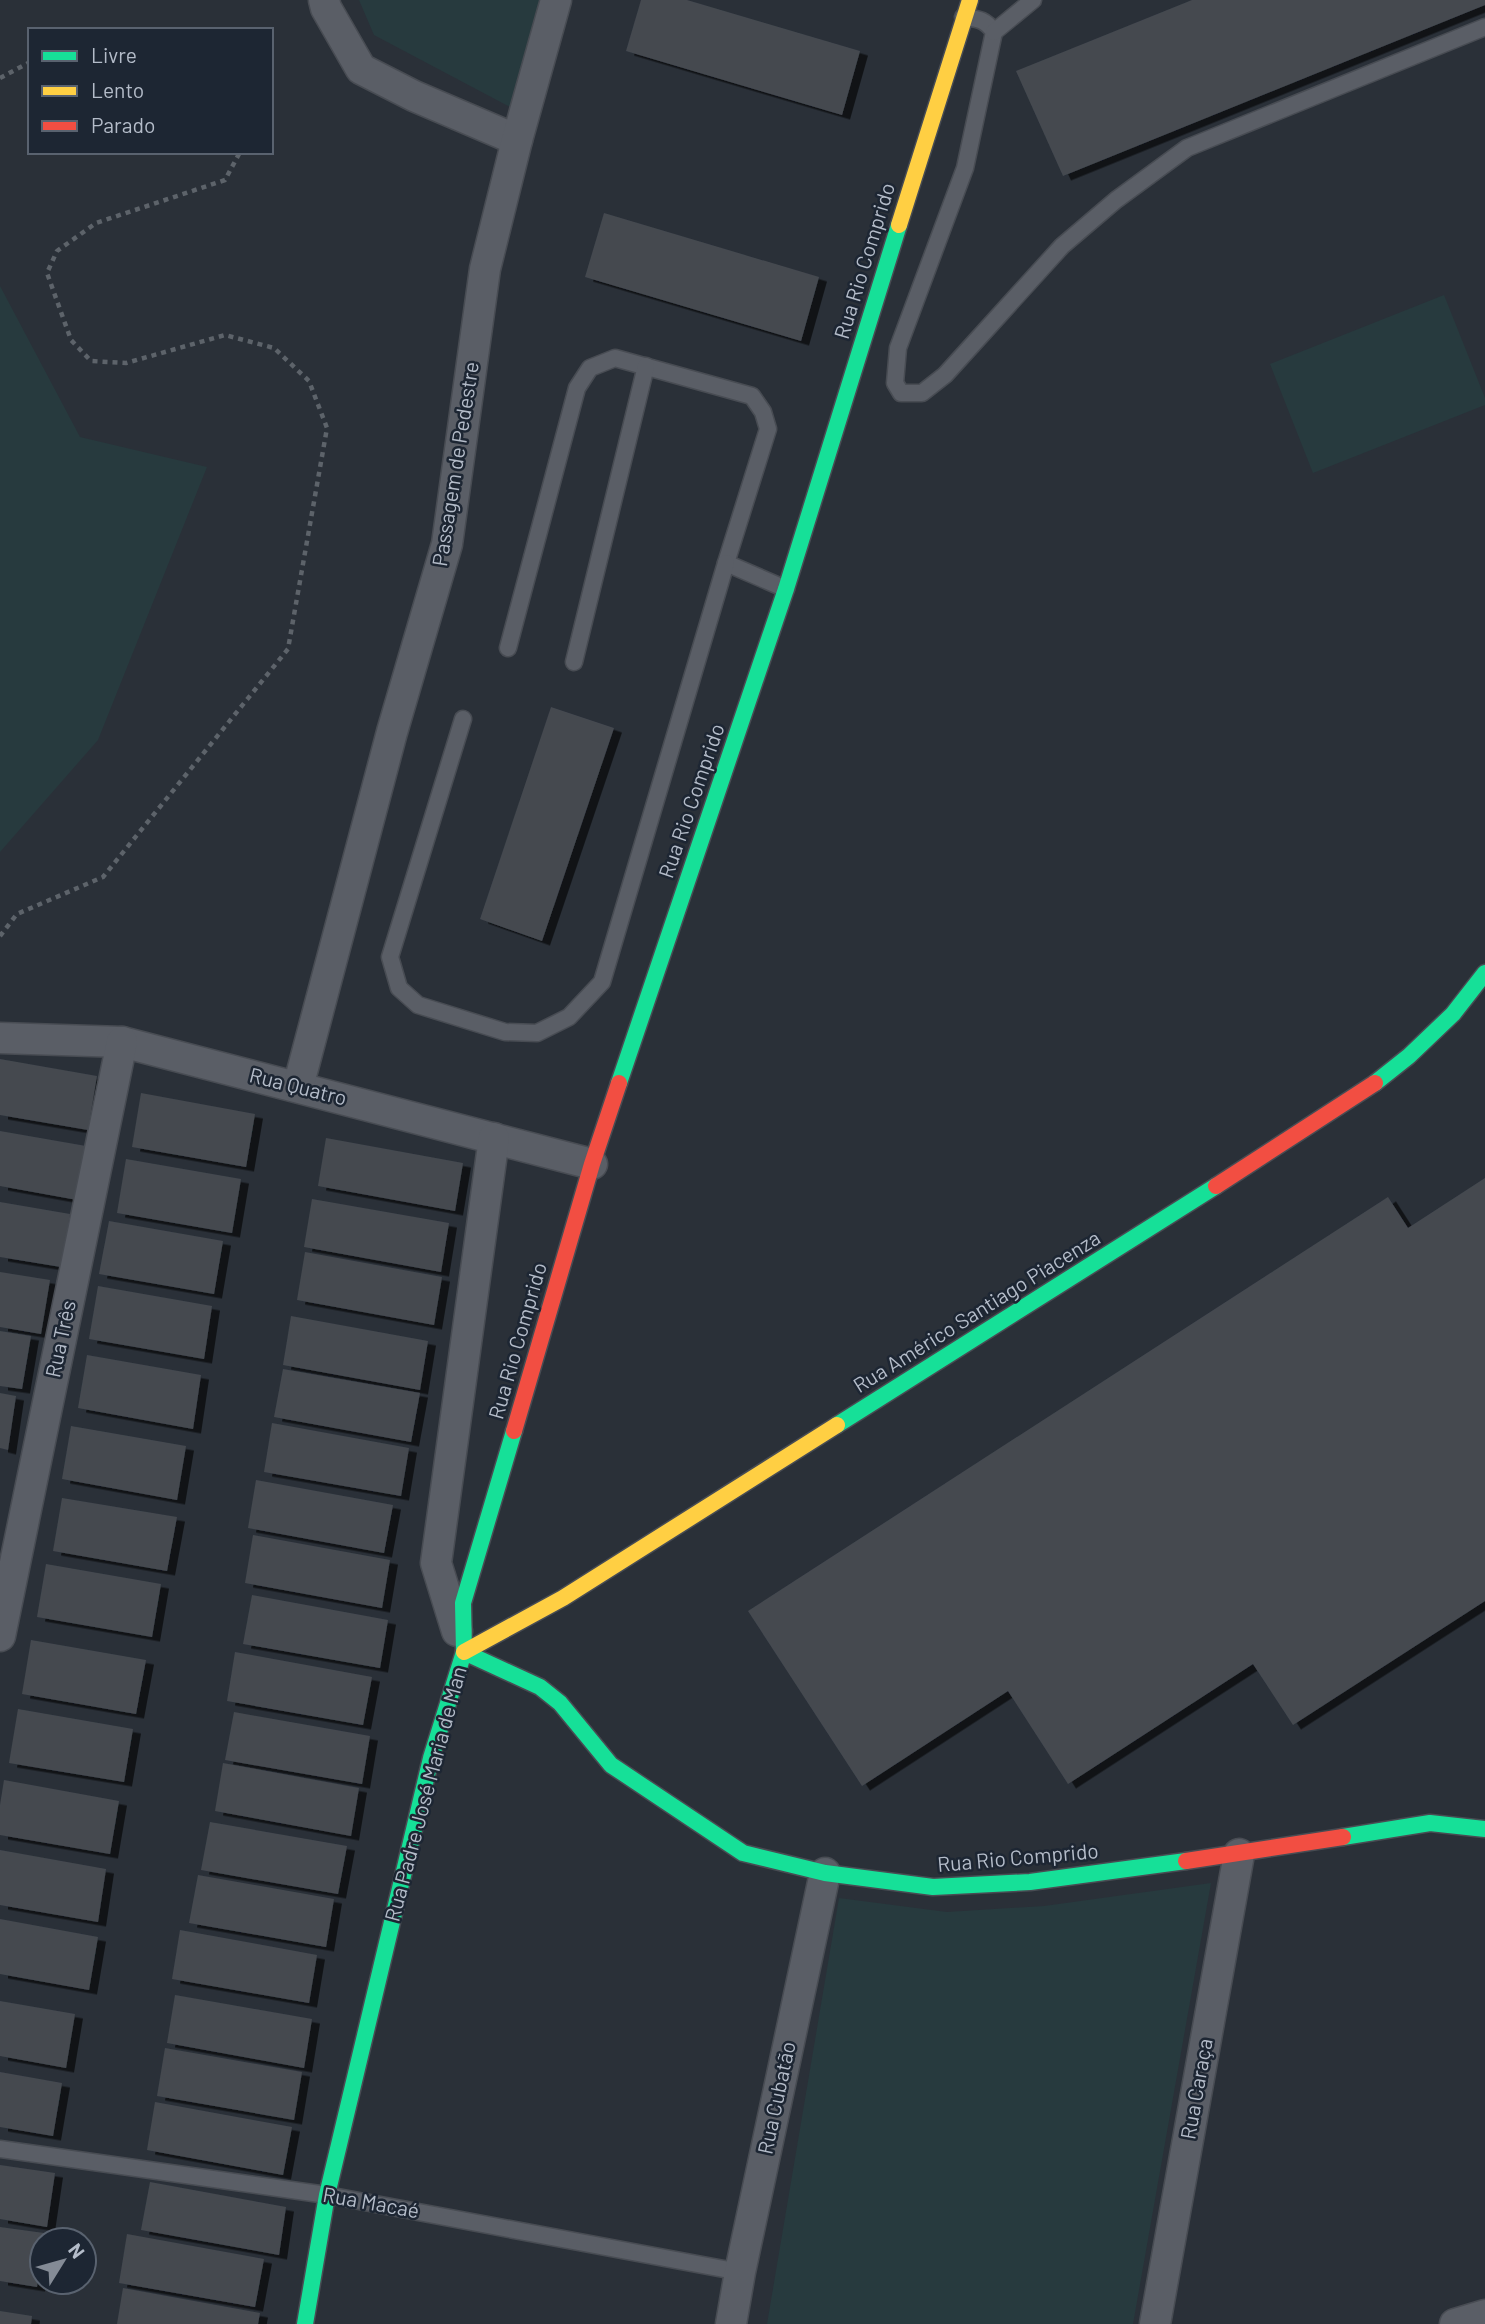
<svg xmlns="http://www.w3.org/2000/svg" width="1485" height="2324" font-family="Barlow,sans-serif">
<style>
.green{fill:#273a3e}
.building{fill:#444950;filter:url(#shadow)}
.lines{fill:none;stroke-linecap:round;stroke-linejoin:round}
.lane-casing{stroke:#484c53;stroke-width:19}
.street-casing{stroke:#484c53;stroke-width:33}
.fast-casing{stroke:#484c53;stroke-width:19}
.slow-casing{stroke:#484c53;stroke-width:19}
.jam-casing{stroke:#484c53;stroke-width:19}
.path{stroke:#5d636a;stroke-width:4.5;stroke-dasharray:5 5;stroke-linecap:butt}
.lane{stroke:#5a5e66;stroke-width:16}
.street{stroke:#5a5e66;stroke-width:30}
.fast{stroke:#16e098;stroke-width:16}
.slow{stroke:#ffcf43;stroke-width:16}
.jam{stroke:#f24e42;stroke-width:16}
.labels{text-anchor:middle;stroke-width:5;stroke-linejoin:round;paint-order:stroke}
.street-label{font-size:21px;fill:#b4bcc9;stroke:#1d2633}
</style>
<defs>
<filter id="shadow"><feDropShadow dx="8" dy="4.5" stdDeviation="0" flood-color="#0009"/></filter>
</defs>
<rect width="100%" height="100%" fill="#2a3038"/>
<g class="green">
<path d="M359 0H548L514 109 374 35Z"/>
<path d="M0 286 80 437 207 467 98 740 0 852Z"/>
<path d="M1444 295 1485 398V405L1313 473 1270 364Z"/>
<path d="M1211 1883 1133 2324H767L839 1898 947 1912 1044 1906Z"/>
</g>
<g class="building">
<path d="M641 0H687L860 51 842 115 626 51Z"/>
<path d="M1192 0H1485V5L1063 176 1016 71Z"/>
<path d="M604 213 819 277 801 341 585 277Z"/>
<path d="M551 707 614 728 542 941 480 919Z"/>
<path d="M0 1059 97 1076 88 1130 0 1115Z"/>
<path d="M141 1093 255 1114 246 1167 132 1147Z"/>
<path d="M0 1131 86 1146 77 1200 0 1186Z"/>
<path d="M326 1138 463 1163 455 1211 318 1186Z"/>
<path d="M126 1159 241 1179 232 1233 117 1213Z"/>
<path d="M1485 1178V1601L1293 1725 1253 1664 1068 1784 1008 1691 862 1786 748 1611 1388 1197 1408 1228Z"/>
<path d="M312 1199 449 1223 441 1272 304 1247Z"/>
<path d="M0 1202 70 1214 61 1267 0 1257Z"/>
<path d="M109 1221 223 1241 214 1294 99 1274Z"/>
<path d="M305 1252 442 1277 434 1325 297 1300Z"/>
<path d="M0 1272 50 1280 41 1334 0 1327Z"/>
<path d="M98 1286 212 1306 204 1359 89 1339Z"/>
<path d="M291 1316 428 1341 420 1390 283 1365Z"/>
<path d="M0 1331 31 1336 22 1389 0 1386Z"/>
<path d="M87 1355 201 1375 193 1429 78 1408Z"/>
<path d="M283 1369 420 1393 411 1442 274 1417Z"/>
<path d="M0 1393 16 1396 8 1450 0 1448Z"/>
<path d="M272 1423 409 1448 401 1496 264 1472Z"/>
<path d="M71 1426 186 1446 177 1500 62 1479Z"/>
<path d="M256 1480 393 1505 384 1553 248 1528Z"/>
<path d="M62 1498 177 1517 167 1571 53 1551Z"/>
<path d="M253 1535 390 1560 382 1608 245 1583Z"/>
<path d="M46 1564 161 1584 152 1637 37 1617Z"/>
<path d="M252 1595 388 1620 380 1668 243 1644Z"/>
<path d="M31 1640 146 1660 136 1714 22 1694Z"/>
<path d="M235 1652 372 1677 363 1725 227 1701Z"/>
<path d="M18 1709 133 1729 124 1782 9 1763Z"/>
<path d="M234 1712 370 1736 362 1784 225 1760Z"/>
<path d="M223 1763 359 1788 351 1836 215 1811Z"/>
<path d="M4 1780 119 1801 110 1854 0 1835V1805Z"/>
<path d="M210 1822 347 1846 338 1894 201 1870Z"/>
<path d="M0 1850 106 1869 98 1922 0 1905Z"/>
<path d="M198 1875 334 1899 326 1947 189 1923Z"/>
<path d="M0 1919 98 1937 89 1990 0 1974Z"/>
<path d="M180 1930 317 1955 309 2003 172 1979Z"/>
<path d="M175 1995 312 2019 304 2068 167 2043Z"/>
<path d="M0 2001 75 2014 66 2068 0 2056Z"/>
<path d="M165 2048 302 2072 294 2120 157 2096Z"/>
<path d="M0 2072 62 2083 53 2136 0 2127Z"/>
<path d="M155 2102 292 2127 283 2175 147 2150Z"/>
<path d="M0 2165 55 2173 47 2227 0 2219Z"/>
<path d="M150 2182 286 2207 279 2255 141 2230Z"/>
<path d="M0 2227 44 2233 37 2287 0 2281Z"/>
<path d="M127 2234 264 2259 255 2307 119 2283Z"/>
<path d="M123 2288 260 2313 258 2324H117Z"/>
<path d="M0 2311 32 2316 31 2324H0Z"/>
</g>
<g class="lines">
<g class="lane-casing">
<g id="lane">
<path d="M963 17C978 19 985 19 994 32L965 168 898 348 895 383 901 393H922L945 375 1062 246 1116 200 1187 148 1485 27"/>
<path d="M994 32 1033 0"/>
<path d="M508 648 577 388 590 368 615 358 752 396 763 412 768 429 726 563 786 589"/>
<path d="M574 662 646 366"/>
<path d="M463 719 390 957 399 988 418 1005 505 1032 537 1033 569 1017 602 982 726 563"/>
<path d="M0 2149 327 2195 740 2272"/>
</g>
</g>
<g class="street-casing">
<g id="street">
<path d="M324 0 326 8 361 69 414 96 517 140"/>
<path d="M0 1038 122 1042 592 1164"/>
<path d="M298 1087 392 732 447 544 485 269 517 140 556 0"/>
<path d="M457 1631 436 1563 494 1138"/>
<path d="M0 1636 122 1042"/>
<path d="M731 2324 740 2272 825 1873"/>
<path d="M1155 2324 1239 1854"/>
<path d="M1455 2324 1485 2315"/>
</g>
</g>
<g class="fast-casing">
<g id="fast">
<path d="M619 1083 786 589 899 225"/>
<path d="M1375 1083 1409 1056 1453 1014 1485 973"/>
<path d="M837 1425 1216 1186"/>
<path d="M464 1652 540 1687 560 1703 611 1765 743 1853 825 1873 933 1887 1030 1882 1186 1861"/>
<path d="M1343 1837 1430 1823 1485 1829"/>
<path d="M305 2324 327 2195 431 1758 464 1652 463 1603 514 1431"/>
</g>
</g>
<g class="slow-casing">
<g id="slow">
<path d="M899 225 970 0"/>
<path d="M464 1652 563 1598 837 1425"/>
</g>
</g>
<g class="jam-casing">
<g id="jam">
<path d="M1216 1186 1375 1083"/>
<path d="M514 1431 592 1164 619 1083"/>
<path d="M1186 1861 1343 1837"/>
</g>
</g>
<g class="path">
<path d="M0 78 30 62"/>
<path d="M0 936 17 914 103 877 288 649 327 428 309 381 274 348 225 335 126 363 91 361 71 340 47 273 57 251 96 223 225 180 240 152"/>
</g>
<use href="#lane" class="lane"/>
<use href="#street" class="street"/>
<use href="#fast" class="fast"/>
<use href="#slow" class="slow"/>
<use href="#jam" class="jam"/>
</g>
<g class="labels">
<g class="street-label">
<text transform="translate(865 261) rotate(-73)" y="7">Rua Rio Comprido</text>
<text transform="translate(456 464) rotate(-81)" y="7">Passagem de Pedestre</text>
<text transform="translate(692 801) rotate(-71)" y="7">Rua Rio Comprido</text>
<text transform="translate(298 1087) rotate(14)" y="7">Rua Quatro</text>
<text transform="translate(977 1312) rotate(-32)" y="7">Rua Américo Santiago Piacenza</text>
<text transform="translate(61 1339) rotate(-78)" y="7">Rua Três</text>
<text transform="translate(518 1341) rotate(-74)" y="7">Rua Rio Comprido</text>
<text transform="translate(426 1794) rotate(-75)" y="7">Rua Padre José Maria de Man</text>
<text transform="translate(1018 1858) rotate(-5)" y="7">Rua Rio Comprido</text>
<text transform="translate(1197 2089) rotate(-80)" y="7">Rua Caraça</text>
<text transform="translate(777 2098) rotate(-78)" y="7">Rua Cubatão</text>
<text transform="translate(371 2203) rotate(10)" y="7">Rua Macaé</text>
</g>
</g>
<rect x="28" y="28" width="245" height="126" fill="#1d2633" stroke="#59626f" stroke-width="2"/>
<rect x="42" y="51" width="35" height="10" fill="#16e098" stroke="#59626f" stroke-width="2"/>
<text x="91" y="63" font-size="21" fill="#b4bcc9">Livre</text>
<rect x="42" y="86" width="35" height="10" fill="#ffcf43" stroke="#59626f" stroke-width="2"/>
<text x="91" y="98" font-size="21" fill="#b4bcc9">Lento</text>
<rect x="42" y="121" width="35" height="10" fill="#f24e42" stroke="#59626f" stroke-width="2"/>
<text x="91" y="133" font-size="21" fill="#b4bcc9">Parado</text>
<g transform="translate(63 2261) rotate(53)"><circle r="33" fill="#1d2633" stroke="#59626f" stroke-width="2"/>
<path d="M0-5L12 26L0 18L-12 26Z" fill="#848b96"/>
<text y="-10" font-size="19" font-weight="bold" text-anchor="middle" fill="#b4bcc9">N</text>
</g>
</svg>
